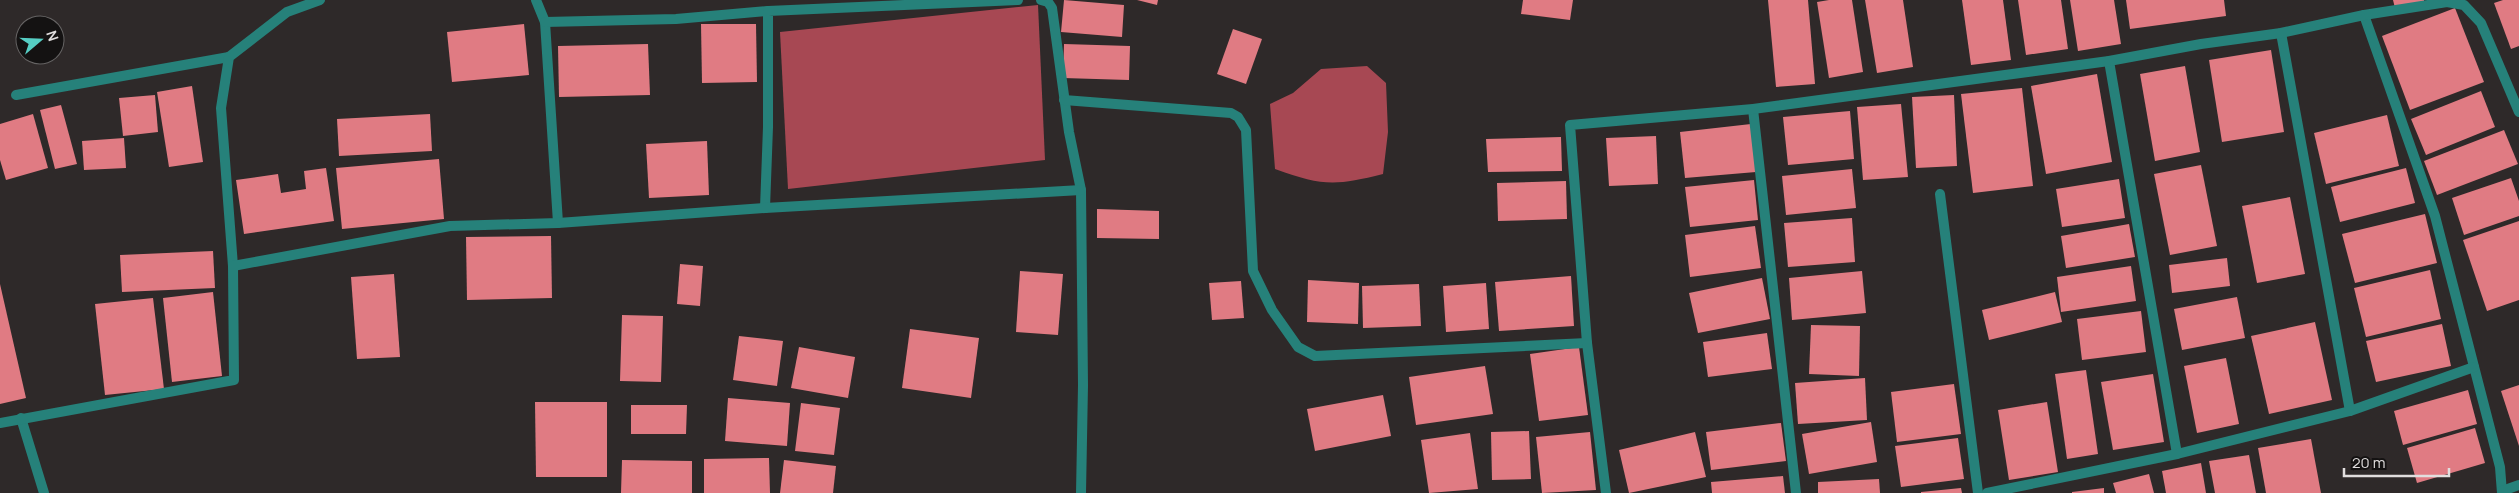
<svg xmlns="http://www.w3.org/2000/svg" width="2519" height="493" font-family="Manrope,sans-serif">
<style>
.water{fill:#a74853}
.building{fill:#e07b83}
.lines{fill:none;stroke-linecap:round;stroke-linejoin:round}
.minor{stroke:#26817a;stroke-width:10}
</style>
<rect width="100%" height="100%" fill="#2e2929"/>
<g class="water">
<path d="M1038 5 1045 160 788 189 780 32Z"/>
<path d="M1367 66 1386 83 1388 132 1383 174C1335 186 1322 186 1275 169L1270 104 1293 93 1321 69Z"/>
</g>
<g class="building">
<path d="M1064 0 1124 5 1122 37 1061 32Z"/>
<path d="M1137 0H1158L1157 5Z"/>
<path d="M1523 0H1573L1570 20 1521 14Z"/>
<path d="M1768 0H1808L1815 84 1776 87Z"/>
<path d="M1829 0H1852L1863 72 1829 78 1817 2Z"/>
<path d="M1865 0H1903L1913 67 1877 73Z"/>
<path d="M1962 0H2003L2011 60 1971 65Z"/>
<path d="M2018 0H2061L2068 49 2026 55Z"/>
<path d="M2070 0H2114L2121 44 2078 51Z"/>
<path d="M2126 0H2224L2226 16 2130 29Z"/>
<path d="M2393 0H2424V1L2395 8Z"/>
<path d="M2503 0H2519V46L2511 49 2494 3Z"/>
<path d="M2455 8 2484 82 2410 110 2382 36Z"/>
<path d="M524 24 529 75 452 82 447 32Z"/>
<path d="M701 24H756L757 82 702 83Z"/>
<path d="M1233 29 1262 39 1246 84 1217 74Z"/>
<path d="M648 44 650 95 559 97 558 46Z"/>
<path d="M1064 44 1130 46 1129 80 1063 78Z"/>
<path d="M2271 50 2284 132 2222 142 2209 60Z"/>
<path d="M2185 66 2200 152 2155 161 2140 74Z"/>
<path d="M2097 74 2112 162 2046 174 2031 86Z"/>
<path d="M192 86 203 162 169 167 157 92Z"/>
<path d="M2022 88 2033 186 1973 193 1961 94Z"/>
<path d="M2481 91 2495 127 2426 155 2411 119Z"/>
<path d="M155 95 158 132 123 136 119 98Z"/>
<path d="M1954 95 1957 166 1916 168 1912 97Z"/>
<path d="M1901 104 1908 177 1863 180 1857 107Z"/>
<path d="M61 105 77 164 55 169 40 110Z"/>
<path d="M1850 111 1854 159 1788 165 1783 117Z"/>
<path d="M33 114 48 168 6 180 0 160V124Z"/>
<path d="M430 114 432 151 339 156 337 119Z"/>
<path d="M2387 115 2399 166 2326 184 2314 133Z"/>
<path d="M1751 124 1756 172 1685 178 1680 132Z"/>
<path d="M2504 130 2518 164 2437 195 2424 161Z"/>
<path d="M1656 136 1658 184 1609 186 1606 138Z"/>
<path d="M1561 137 1562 171 1488 172 1486 139Z"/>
<path d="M124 138 126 168 84 170 82 141Z"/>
<path d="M707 141 709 195 649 198 646 144Z"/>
<path d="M439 159 444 219 342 229 336 168Z"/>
<path d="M2201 165 2217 246 2170 255 2154 174Z"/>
<path d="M326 168 334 221 244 234 236 180 278 174 281 193 306 189 304 171Z"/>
<path d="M2406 168 2415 203 2340 222 2331 187Z"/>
<path d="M1852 169 1856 208 1786 215 1782 176Z"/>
<path d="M2511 178 2519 201V216L2464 235 2452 198Z"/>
<path d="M2119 179 2125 218 2062 227 2056 189Z"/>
<path d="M1754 180 1758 220 1690 227 1685 187Z"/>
<path d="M1566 181 1567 219 1498 221 1497 183Z"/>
<path d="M2290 197 2305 274 2257 283 2242 206Z"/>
<path d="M1097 209 1159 211V239L1097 238Z"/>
<path d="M2425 214 2437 263 2355 283 2342 234Z"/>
<path d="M1852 218 1855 262 1788 267 1784 223Z"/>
<path d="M2519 221V300L2487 311 2463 240Z"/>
<path d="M2129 224 2135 257 2066 268 2061 236Z"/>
<path d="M1755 226 1761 268 1690 277 1685 235Z"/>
<path d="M551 236 552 298 467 300 466 237Z"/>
<path d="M213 251 215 288 122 292 120 255Z"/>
<path d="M2227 258 2230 286 2172 293 2169 265Z"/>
<path d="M680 264 703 266 700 306 677 304Z"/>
<path d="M2131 266 2136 301 2061 312 2057 277Z"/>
<path d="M2430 270 2441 319 2366 337 2354 288Z"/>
<path d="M1020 271 1063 274 1058 335 1016 332Z"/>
<path d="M1862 271 1866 313 1792 320 1789 278Z"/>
<path d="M394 274 400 357 357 359 351 277Z"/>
<path d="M1571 276 1574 326 1499 331 1495 282Z"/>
<path d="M1762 278 1770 319 1698 333 1689 293Z"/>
<path d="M1308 280 1359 283 1358 324 1307 322Z"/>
<path d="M1241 281 1244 318 1212 320 1209 283Z"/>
<path d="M1486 283 1489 329 1446 332 1443 286Z"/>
<path d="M0 284 26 398 0 404Z"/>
<path d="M1419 284 1421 326 1363 328 1362 286Z"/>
<path d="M213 292 222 376 172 382 163 298Z"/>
<path d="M2055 292 2062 322 1989 340 1982 310Z"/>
<path d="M2237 297 2245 338 2182 350 2174 309Z"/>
<path d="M153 298 164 389 105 395 95 304Z"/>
<path d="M2141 311 2146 352 2082 360 2077 319Z"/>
<path d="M622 315 663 316 661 382 620 381Z"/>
<path d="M2315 322 2332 400 2269 414 2251 336Z"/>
<path d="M2442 324 2451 366 2376 382 2366 341Z"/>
<path d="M1811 325 1860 326 1859 376 1809 374Z"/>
<path d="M910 329 979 338 971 398 902 388Z"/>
<path d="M1767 333 1772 369 1708 377 1703 342Z"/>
<path d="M739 336 783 341 777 386 733 380Z"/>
<path d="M799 347 855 357 848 398 791 388Z"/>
<path d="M1579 347 1588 415 1539 421 1530 354Z"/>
<path d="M2226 358 2239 424 2197 433 2184 366Z"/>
<path d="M1485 366 1493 414 1416 425 1409 377Z"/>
<path d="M2086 370 2098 454 2067 459 2055 374Z"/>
<path d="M2153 374 2164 442 2113 450 2101 382Z"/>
<path d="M1865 378 1867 420 1798 424 1795 383Z"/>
<path d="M1954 384 1961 434 1897 442 1891 392Z"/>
<path d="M2519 385V446L2501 391Z"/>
<path d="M2468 390 2477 424 2403 445 2394 411Z"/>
<path d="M1383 395 1391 436 1315 451 1307 409Z"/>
<path d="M728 398 790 403 787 446 725 441Z"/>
<path d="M535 402H607V477H536Z"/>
<path d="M2047 402 2058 472 2009 480 1998 410Z"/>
<path d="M801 403 840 408 834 455 795 451Z"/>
<path d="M631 405H687L686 434H631Z"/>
<path d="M1871 422 1877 462 1809 474 1802 434Z"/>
<path d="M1781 423 1786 461 1711 470 1706 432Z"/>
<path d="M2475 428 2485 463 2417 483 2407 448Z"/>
<path d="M1529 431 1531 479 1492 480 1491 432Z"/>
<path d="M1590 432 1596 490 1542 493 1536 437Z"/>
<path d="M1695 432 1706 477 1629 493 1619 450Z"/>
<path d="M1470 433 1478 489 1429 493 1421 440Z"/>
<path d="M1958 438 1964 479 1901 487 1895 446Z"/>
<path d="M2311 439 2321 493H2266L2258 448Z"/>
<path d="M2249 455 2256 493H2215L2209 461Z"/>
<path d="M769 458 770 493H704V459Z"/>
<path d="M622 460 692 461V493H621Z"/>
<path d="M784 460 836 466 833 493H780Z"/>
<path d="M2201 463 2206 493H2166L2162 471Z"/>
<path d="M2149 474 2154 493H2116L2113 483Z"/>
<path d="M1783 476 1785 493H1712L1711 482Z"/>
<path d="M1879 479 1880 493H1818V482Z"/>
<path d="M1961 488 1962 493H1921V492Z"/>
<path d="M2104 488V493H2072V492Z"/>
</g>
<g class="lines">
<g class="minor">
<path d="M536 0 545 22 558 223"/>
<path d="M1041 0 1048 2 1052 8 1069 132 1081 190 1083 385 1081 493"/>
<path d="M2364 15 2435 216 2500 467 2502 493"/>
<path d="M545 22 676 19 768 11"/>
<path d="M2281 33 2350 411"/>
<path d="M2109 61 2177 454"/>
<path d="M16 95 229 57"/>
<path d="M1064 100 1231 113 1238 117 1246 130 1253 271 1272 310 1298 347 1315 356 1587 343"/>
<path d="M1753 109 1796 493"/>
<path d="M1940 194 1978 493"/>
<path d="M765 208 768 127V11L1018 0"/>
<path d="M233 266 221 108 229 57 287 12 320 0"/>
<path d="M21 418 44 493"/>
<path d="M0 423 234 380 233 266 450 226 558 223 765 208 1081 190"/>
<path d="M2502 491 2519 485"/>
<path d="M1606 493 1587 343 1570 125 1753 109 2109 61 2201 44 2281 33 2364 15 2447 2 2464 5 2481 23 2519 112"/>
<path d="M1987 493 2177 454 2350 411 2474 367"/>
</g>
</g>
<g transform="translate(40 40) rotate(71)"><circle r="24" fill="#141212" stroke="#666464"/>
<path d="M0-4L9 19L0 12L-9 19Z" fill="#56cec4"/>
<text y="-8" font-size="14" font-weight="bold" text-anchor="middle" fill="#e1dede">N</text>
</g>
<path d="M2344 468v8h105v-8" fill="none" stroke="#e1dede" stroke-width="2.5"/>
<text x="2352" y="468" font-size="15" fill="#e1dede" stroke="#141212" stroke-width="4" paint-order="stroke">20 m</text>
</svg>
